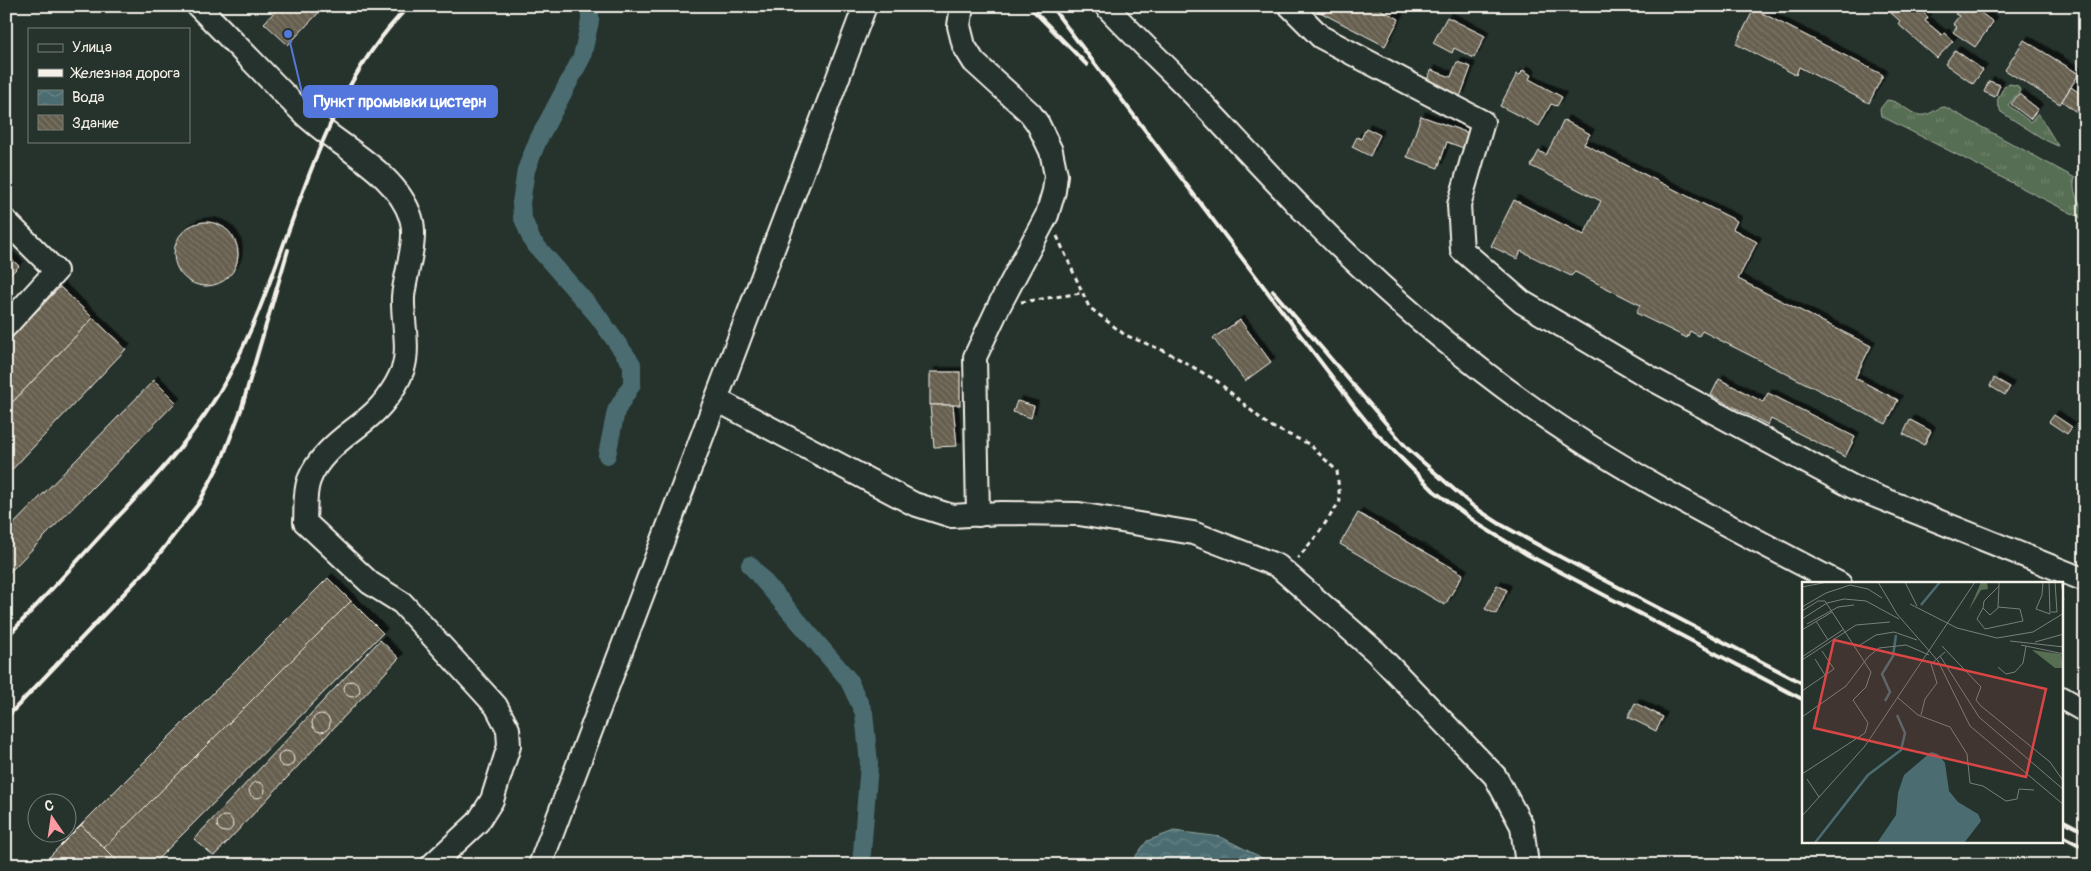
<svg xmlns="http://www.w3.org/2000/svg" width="2091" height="871" font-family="Pangolin,sans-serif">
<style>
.grass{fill:url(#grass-tufts);stroke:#a6b09e}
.water{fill:url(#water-waves);stroke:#8fa2a1}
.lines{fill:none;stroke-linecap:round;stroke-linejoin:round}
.canal{stroke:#4b6d71;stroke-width:18}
.building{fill:url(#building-back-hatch);stroke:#f4f1e8;filter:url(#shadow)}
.minor-casing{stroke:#f4f1e8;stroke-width:26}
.path{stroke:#f4f1e8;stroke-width:3;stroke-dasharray:5 4;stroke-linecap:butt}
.minor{stroke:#26332d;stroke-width:22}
.rail{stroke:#f4f1e8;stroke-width:4}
.inset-river{fill:none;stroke:#4b6d71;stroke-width:2.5}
.inset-road{fill:none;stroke:#787f78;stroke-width:1}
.view{fill:#da4645;fill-opacity:0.15;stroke:#da4645;stroke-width:2.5}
.inset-edge{fill:none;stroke:#f4f1e8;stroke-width:2.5}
.leader{fill:none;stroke:#5377dc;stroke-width:2}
.callout-dot{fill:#5377dc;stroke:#26332d;stroke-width:2}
.callout{fill:#5377dc;stroke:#5377dc;stroke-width:2}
.callout-label{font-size:16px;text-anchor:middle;font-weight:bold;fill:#fff}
</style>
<defs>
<pattern id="grass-tufts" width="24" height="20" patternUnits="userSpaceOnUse" patternTransform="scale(1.25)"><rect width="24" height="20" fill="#576e53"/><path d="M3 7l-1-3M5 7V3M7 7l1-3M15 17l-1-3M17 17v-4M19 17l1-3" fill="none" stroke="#70836c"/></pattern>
<pattern id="water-waves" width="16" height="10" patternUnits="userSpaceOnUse" patternTransform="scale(1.25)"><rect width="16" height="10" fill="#4b6d71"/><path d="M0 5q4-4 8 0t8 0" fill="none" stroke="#668285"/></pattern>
<pattern id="building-back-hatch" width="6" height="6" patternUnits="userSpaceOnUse" patternTransform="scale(1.25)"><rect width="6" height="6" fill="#665f4f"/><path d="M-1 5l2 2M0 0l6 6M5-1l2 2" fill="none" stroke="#7c7668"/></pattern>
<filter id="shadow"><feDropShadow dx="4.5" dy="-4.5" stdDeviation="0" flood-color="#0009"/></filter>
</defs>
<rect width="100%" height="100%" fill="#26332d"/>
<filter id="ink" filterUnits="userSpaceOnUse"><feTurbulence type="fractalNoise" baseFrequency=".02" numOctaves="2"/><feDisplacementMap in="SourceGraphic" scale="10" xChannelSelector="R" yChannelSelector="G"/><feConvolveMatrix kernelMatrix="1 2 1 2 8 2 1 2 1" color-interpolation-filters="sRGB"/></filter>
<g filter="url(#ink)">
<g class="grass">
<path d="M2010 84 2018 86 2020 91 2008 105 2030 122 2038 113 2058 146 2045 140 2001 112 1997 101 2004 86Z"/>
<path d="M1887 100C1900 101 1907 112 1919 115 1930 117 1936 107 1945 107L2075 178C2070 198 2085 202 2085 220L1881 116 1880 109Z"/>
</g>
<path class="water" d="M1174 831 1221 837 1270 862 1273 865H1129L1147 841Z"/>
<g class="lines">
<g class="canal">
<path d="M590 6V21L582 57 538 140 526 170 521 203 522 216 532 241 597 315 632 364V384L616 411 607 455"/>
<path d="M750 565 848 679 864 713 869 764 861 865"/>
</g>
</g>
<g class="building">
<path d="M280 6H325L288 45 264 23Z"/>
<path d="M1321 6H1374L1399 19 1385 46 1318 11Z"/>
<path d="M1895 6H1916L1928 17 1925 21 1942 35 1944 33 1953 41 1937 58 1898 24 1900 21 1890 12Z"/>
<path d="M1961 6H1972L1993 22 1975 47 1953 32 1957 27 1953 24 1959 16 1955 14Z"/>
<path d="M1754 9 1883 75 1869 103 1799 67 1796 75 1736 44Z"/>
<path d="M1447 17 1485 36 1474 58 1454 48 1452 53 1433 43Z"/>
<path d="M2024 40 2079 74 2060 104 2005 70Z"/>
<path d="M1955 50 1983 70 1973 84 1945 64Z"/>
<path d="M1457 62 1471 67 1460 97 1425 85 1431 70 1451 77Z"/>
<path d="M1523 70 1531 75 1529 79 1562 97 1557 106 1551 104 1539 126 1500 106 1517 74 1520 75Z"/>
<path d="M1989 81 2000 85 1995 97 1984 92Z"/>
<path d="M2071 87 2085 97V119L2062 101Z"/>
<path d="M2019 94 2038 109 2030 119 2011 104Z"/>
<path d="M1421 116 1474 135 1469 150 1447 142 1438 168 1407 157Z"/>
<path d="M1564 120 1590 134 1584 144 1737 221 1733 229 1757 242 1738 279 1871 346 1855 378 1898 400 1886 424 1702 331 1699 336 1690 331 1687 338 1636 313 1640 305 1575 272 1571 276 1521 251 1517 259 1491 246 1514 200 1584 235 1601 201 1531 166 1539 151 1546 155Z"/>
<path d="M1366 128 1380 135 1370 156 1352 147 1357 137 1361 139Z"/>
<circle cx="206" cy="254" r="32"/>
<path d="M6 254 19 266 6 279Z"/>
<path d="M60 287 93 318 6 409V343Z"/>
<path d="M93 318 126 349 6 476V409Z"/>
<path d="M1240 320 1271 362 1245 381 1213 338Z"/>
<rect x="930" y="372" width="30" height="33"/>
<path d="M1994 378 2010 387 2005 395 1990 386Z"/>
<path d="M1719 379 1763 402 1768 393 1855 437 1845 457 1771 419 1768 425 1711 395Z"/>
<path d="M154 380 176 402 6 576V532Z"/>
<path d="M1017 401 1034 406 1031 418 1013 412Z"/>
<path d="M930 405H953L957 446 934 447Z"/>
<path d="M2054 415 2072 427 2067 434 2049 422Z"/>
<path d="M1910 420 1931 431 1924 445 1903 434Z"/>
<path d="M1358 513 1463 574 1445 605 1340 544Z"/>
<path d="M328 578 351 601 104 848 81 825Z"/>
<path d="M1497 585 1507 590 1496 614 1485 609Z"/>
<path d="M351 601 383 633 152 865H121L104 848Z"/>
<path d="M380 640 399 658 214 856 194 839Z"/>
<circle cx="352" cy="689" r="8"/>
<path d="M1635 703 1663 717 1656 731 1628 717Z"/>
<circle cx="321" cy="723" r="9"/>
<circle cx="286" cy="759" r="8"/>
<circle cx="257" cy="790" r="8"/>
<circle cx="225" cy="824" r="8"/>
<path d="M81 825 121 865H41Z"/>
</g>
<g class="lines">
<g class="minor-casing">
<g id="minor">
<path d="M198 6C234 42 268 78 304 114 338 147 396 171 411 218 418 240 405 274 403 297 402 320 410 347 403 369 399 380 393 390 386 399 378 411 365 421 353 430 336 443 317 459 309 480 304 493 306 509 305 522L370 583 402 603 496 706 508 729 509 746 492 800 478 822 432 865"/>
<path d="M962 6 959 26 964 46 974 62 1030 113 1038 124 1051 151 1056 175 1054 191 1047 215 999 306 975 357 978 515"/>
<path d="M1106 6C1136 39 1169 68 1199 100 1252 156 1304 214 1360 266 1412 315 1467 361 1524 402 1622 473 1733 528 1840 584"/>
<path d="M1290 6 1321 37 1483 122 1459 205 1462 250 1522 302 1654 380 1853 487 2085 580"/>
<path d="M6 221 56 271 6 326"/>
<path d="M717 400 914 504 952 516 1001 513 1079 514 1193 533 1278 566 1376 652 1495 776 1522 826 1527 865"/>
<path d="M2062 698 2085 711"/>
<path d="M540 865 865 6"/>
</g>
</g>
<g class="path">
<path d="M1057 236 1089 307 1125 335 1167 352 1217 381 1268 425 1309 444 1337 471 1340 501 1318 534 1298 558"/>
<path d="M1021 302 1082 293"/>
</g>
<use href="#minor" class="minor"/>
<g class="rail">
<path d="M1029 6 1087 65"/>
<path d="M1051 6 1354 406 1375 432 1434 491 1481 526 1528 555 1804 700"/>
<path d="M1273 291 1407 448 1474 507 1500 524 1551 552 1804 684"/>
<path d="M6 638C43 599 79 559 115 520 157 476 199 431 228 377 292 259 311 103 409 6"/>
<path d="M6 718 149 567 199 503 222 459 241 410 288 250"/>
<path d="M2062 820 2085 832"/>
<path d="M2062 836 2085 848"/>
</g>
</g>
</g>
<g transform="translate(1802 582)">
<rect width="261" height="261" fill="#26332d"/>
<path d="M230 68 259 72 261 86H253Z" fill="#576e53"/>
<path d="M179 0H185L186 7 179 8 167 28Z" fill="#576e53"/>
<path d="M129 170 136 172 143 181 147 209 156 220 176 232 179 239 162 261H75L94 233 96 211 102 193Z" fill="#4b6d71"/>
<path class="inset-river" d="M119 23 138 0M83 119 88 110 80 92 91 74 94 53M12 262 66 193 99 168 103 151 95 133"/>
<path class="inset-road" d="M76 0 95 32 136 79 168 144 262 223M103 0 115 24M241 0 240 13 234 27 248 32 247 0M259 0 262 18M197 4 182 19 181 26 188 33 196 26V25L197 4V0M0 5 26 0M108 22 155 46 195 56 231 50 262 31M0 25 24 11 48 3 66 7 80 16M181 26 175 37 183 47 221 39 218 27 196 25M0 29 16 19H23L69 90 64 105 51 118 66 141 63 151 0 192M249 30H255L253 0M0 37 25 21 42 17 64 19 97 37M14 39 26 58M5 42 36 25 52 23M0 48 30 30M208 59 262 65M233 60 262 52M58 63 74 53 92 50 115 58M219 63 262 72M140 64 179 105 174 118 179 124 248 180 262 200M138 74 177 135 262 208M0 75 42 47M13 77 23 93M0 78 54 43 88 40M196 85 204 92 213 90 221 81 224 64M0 109 32 87 20 69M95 115 116 133 148 145 165 172 168 201 181 204 204 219 215 217 217 207 232 208M119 133 123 117 135 101 129 82 143 70M0 135 44 104 66 75 77 66 104 63 127 73M5 197 17 215M0 234 63 164 173 0"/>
<path class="view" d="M32 58 244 107 224 195 12 146Z"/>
<rect width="261" height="261" class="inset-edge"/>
</g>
<path class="leader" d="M288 34L304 101"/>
<circle class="callout-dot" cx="288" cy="34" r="5"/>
<rect class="callout" x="304" y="86" width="193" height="31" rx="5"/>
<g class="callout-label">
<text x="400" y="107">Пункт промывки цистерн</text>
</g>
<rect width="2091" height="871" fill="none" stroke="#26332d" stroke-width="25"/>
<rect x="12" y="12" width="2066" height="846" fill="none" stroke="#f4f1e8" stroke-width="2" filter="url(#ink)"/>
<rect x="28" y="28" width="162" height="115" fill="#26332d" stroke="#787f78"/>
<rect x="38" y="44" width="25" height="8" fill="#26332d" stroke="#787f78"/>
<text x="72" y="52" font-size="15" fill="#f4f1e8">Улица</text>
<rect x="38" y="69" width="25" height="8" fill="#f4f1e8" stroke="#787f78"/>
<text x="72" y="78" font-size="15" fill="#f4f1e8">Железная дорога</text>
<rect x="38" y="90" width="25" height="15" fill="url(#water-waves)" stroke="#787f78"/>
<text x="72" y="102" font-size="15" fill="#f4f1e8">Вода</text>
<rect x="38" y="115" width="25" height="15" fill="url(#building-back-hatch)" stroke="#787f78"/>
<text x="72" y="128" font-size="15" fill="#f4f1e8">Здание</text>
<g transform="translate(52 818) rotate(347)"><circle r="24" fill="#26332d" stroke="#787f78"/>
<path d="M0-4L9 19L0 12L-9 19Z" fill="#ff9aa2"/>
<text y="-8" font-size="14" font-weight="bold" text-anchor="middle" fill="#f4f1e8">С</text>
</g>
</svg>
